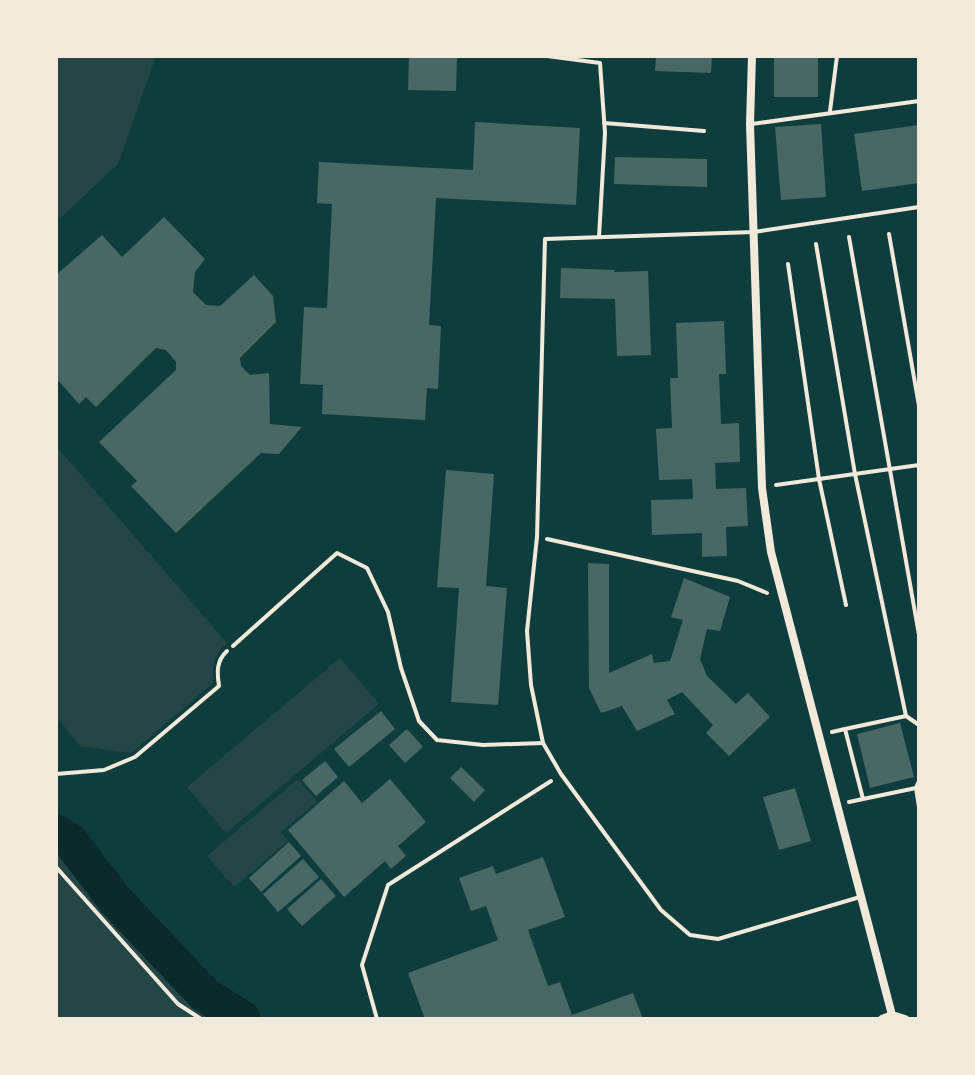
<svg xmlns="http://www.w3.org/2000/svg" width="975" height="1075" font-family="Poppins,sans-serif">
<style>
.green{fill:#244646}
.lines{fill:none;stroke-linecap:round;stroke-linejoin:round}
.river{stroke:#0a2a2b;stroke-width:36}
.building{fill:#486865}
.path{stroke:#f1e9da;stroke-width:4}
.service{stroke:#f1e9da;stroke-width:4}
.minor{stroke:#f1e9da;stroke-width:8}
</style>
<rect width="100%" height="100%" fill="#0f3d3e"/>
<g class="green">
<path d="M56 56H156L118 164 56 222Z"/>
<path d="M56 446 227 643C213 655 212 666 213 683L131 753 80 746 56 716Z"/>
<path d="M340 658 379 704 226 833 187 787Z"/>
<path d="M298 779 317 802 281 832 288 841 234 887 207 856Z"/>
<path d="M56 817 79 834 110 877 201 976 232 1001 264 1019H56Z"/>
</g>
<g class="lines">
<path class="river" d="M56 832 70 841 115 900 205 995 243 1019"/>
</g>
<g class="building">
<path d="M409 56H457L456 91 408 90Z"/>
<path d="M656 56H712L711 73 655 71Z"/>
<rect x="774" y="56" width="44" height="41"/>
<path d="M475 122 580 128 576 205 436 198 429 325 441 326 438 389 427 388 425 420 322 414 323 385 300 384 304 307 327 308 332 204 317 203 319 162 473 170Z"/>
<path d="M821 124 826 197 781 200 775 127Z"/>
<path d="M919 125V183L862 191 854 134Z"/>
<path d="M615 157 707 159V187L614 184Z"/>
<path d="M164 217 205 259 195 272 193 292 206 305 220 306 254 275 273 296 276 322 240 358 241 366 250 375 269 373 270 424 302 427 279 454 261 453 176 533 131 486 137 481 99 442 176 370V362L166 350 156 348 96 407 86 397 79 404 56 378V275L102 235 122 257Z"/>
<path d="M561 268 615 270 614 272 648 271 651 355 617 356 615 299 560 298Z"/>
<path d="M724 321 726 374H719L721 424 739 423 740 462 715 463 716 489 746 488 748 526 726 527 727 556 702 557V533L652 535 651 500 693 499 692 479 659 480 656 429 672 428 670 378H678L676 323Z"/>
<path d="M446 470 494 474 486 586 507 588 498 705 451 702 459 588 437 587Z"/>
<path d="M588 563 609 564V673L652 654 654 663 670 661 683 620 671 617 684 578 730 597 720 631 707 629 700 659 707 676 736 704 748 693 770 717 729 756 706 733 713 725 682 692 667 700 675 714 637 731 622 706 601 713 589 688Z"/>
<path d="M381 711 395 729 349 767 334 749Z"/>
<path d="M900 723 914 777 870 788 857 734Z"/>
<path d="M407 729 423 747 405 763 389 745Z"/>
<path d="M325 761 338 777 316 796 302 780Z"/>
<path d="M461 767 485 790 474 802 450 778Z"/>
<path d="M390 779 426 822 398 846 406 856 391 869 385 861 344 897 288 830 344 781 362 803Z"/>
<path d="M795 788 811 841 779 850 763 797Z"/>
<path d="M289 842 301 856 261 892 249 878Z"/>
<path d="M543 857 565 917 528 930 548 986 560 982 572 1015 633 993 643 1019H525V1017L518 1019H425L408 973 498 940 486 906 471 911 459 878 493 866 496 874Z"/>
<path d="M303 859 319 877 278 912 263 894Z"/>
<path d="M321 879 336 896 302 926 287 909Z"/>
</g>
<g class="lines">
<g class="path">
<path d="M889 234 919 406"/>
<path d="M849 237 919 635"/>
<path d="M816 244 855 474 906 716 919 725"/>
<path d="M788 264 819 479 846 605"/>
<path d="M776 485 919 465"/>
<path d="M547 539 738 581 767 593"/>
<path d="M845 729 906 716"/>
<path d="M832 732 845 729 863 799 849 802"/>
<path d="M56 774 104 770 135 757 219 686C217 673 216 661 227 651"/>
<path d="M916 788 919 807"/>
<path d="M863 799 916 788 919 781"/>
<path d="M56 867 178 1004 201 1019"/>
<path d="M377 1019 362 965 388 885 551 781"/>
</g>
<g class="service">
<path d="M547 56 600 63 605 133 599 237"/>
<path d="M830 111 837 56"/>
<path d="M604 123 704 131"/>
<path d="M752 124 919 101"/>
<path d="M233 646 337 553 367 568 388 612 401 668 419 721 437 740 483 745 543 743"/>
<path d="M860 897 718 939 690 935 661 910 561 774 543 743 531 685 527 631 537 537 545 239 754 232 919 207"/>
</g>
<g class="minor">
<path d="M752 56 750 124 762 488 771 552 892 1015"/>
<path d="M882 1019 892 1015 905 1019"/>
</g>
</g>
<rect width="975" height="1075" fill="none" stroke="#f1e9da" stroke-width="116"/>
</svg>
